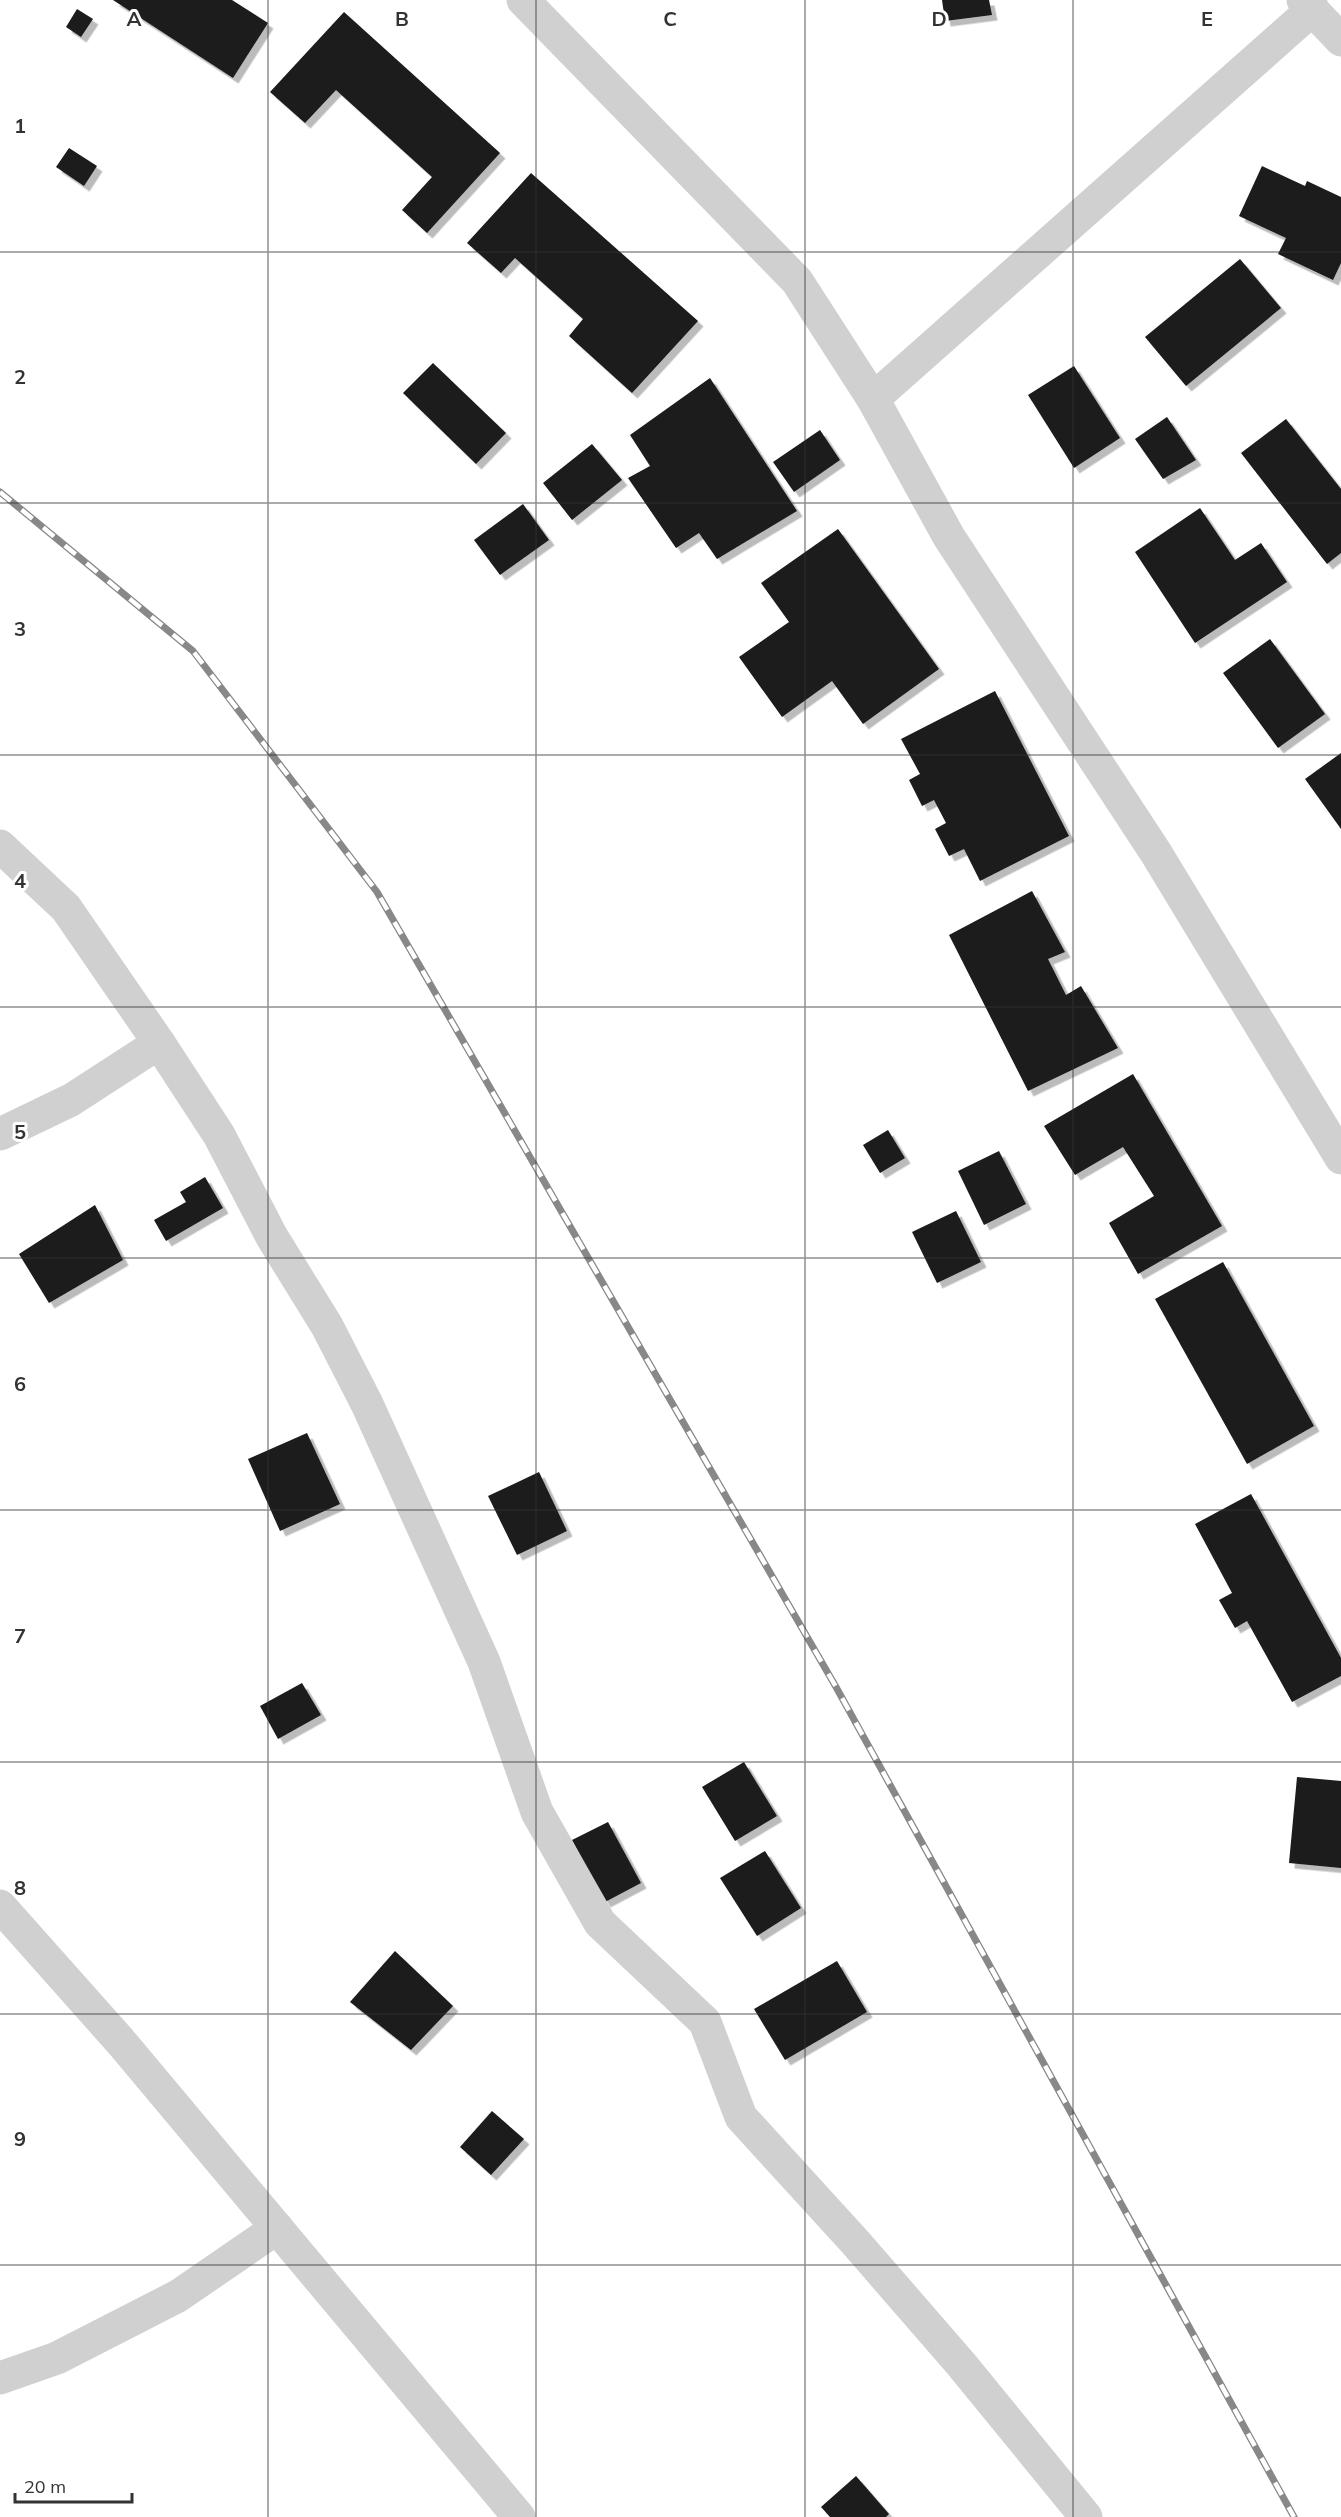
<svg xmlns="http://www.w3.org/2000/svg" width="1341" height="2517" font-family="Mulish,sans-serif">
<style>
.building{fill:#1a1a1a;filter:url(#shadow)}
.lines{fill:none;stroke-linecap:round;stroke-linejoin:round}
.street{stroke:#d0d0d0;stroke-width:33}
.rail-casing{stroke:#888;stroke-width:7}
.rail{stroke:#fff;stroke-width:4.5;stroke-dasharray:14;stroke-linecap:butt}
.grid{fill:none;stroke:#333;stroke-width:1.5;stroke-opacity:0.55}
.grid-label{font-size:20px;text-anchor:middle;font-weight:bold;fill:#333;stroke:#fff;stroke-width:6;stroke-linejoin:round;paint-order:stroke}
</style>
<defs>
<filter id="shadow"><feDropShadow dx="5.5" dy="5.5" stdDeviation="0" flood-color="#0004"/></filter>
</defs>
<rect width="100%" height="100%" fill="#fff"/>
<g class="building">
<path d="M113 0H232L268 23 233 78Z"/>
<path d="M942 0H989L992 15 945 21Z"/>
<path d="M77 9 93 19 81 37 66 27Z"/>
<path d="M344 12 500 153 427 233 402 210 432 177 336 90 305 123 270 92Z"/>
<path d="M69 148 97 166 84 186 56 167Z"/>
<path d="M1262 166 1305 186 1307 181 1341 197V263L1333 280 1278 254 1286 238 1239 216Z"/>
<path d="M531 173 698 321 632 393 569 336 583 319 515 258 501 273 467 243Z"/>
<path d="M1240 259 1281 308 1186 386 1145 337Z"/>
<path d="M433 363 506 433 476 464 403 393Z"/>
<path d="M1074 366 1120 438 1074 468 1028 395Z"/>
<path d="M710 378 797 511 717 559 699 533 676 548 628 478 650 466 630 435Z"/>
<path d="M1167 417 1196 460 1163 479 1135 439Z"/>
<path d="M1286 419 1341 489V553L1327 564 1241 453Z"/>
<path d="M820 430 840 460 794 492 773 462Z"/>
<path d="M592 444 622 480 572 520 543 483Z"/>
<path d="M523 504 549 540 500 575 474 540Z"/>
<path d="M1200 508 1235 560 1261 543 1287 582 1195 643 1135 552Z"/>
<path d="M838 529 939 669 863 724 832 681 782 717 739 657 789 622 761 583Z"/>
<path d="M1270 639 1325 714 1278 748 1223 673Z"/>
<path d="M995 691 1069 836 980 881 964 849 949 856 935 829 946 823 934 800 922 806 909 780 920 774 901 739Z"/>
<path d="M1341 753V829L1305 779Z"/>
<path d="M1032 891 1065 952 1048 959 1066 995 1081 986 1118 1048 1028 1091 949 935Z"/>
<path d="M1133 1074 1222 1226 1138 1274 1109 1223 1154 1196 1123 1147 1075 1175 1044 1126Z"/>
<path d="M888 1130 905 1158 880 1173 863 1145Z"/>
<path d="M999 1151 1026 1204 984 1225 958 1171Z"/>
<path d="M205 1177 223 1208 166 1241 154 1220 186 1202 180 1192Z"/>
<path d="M95 1205 123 1260 49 1303 19 1254Z"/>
<path d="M956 1211 981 1262 937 1283 912 1232Z"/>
<path d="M1223 1262 1314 1426 1247 1464 1155 1299Z"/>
<path d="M307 1433 340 1504 280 1531 248 1459Z"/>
<path d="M539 1472 567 1531 517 1555 488 1496Z"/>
<path d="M1251 1494 1341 1658V1676L1292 1702 1247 1621 1235 1628 1219 1600 1232 1593 1195 1524Z"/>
<path d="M302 1683 321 1715 278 1739 260 1706Z"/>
<path d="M744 1762 777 1816 735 1841 702 1787Z"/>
<path d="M1297 1777 1341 1781V1868L1289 1863Z"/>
<path d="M608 1822 641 1883 605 1902 572 1840Z"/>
<path d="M765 1851 801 1908 757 1936 720 1878Z"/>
<path d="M395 1951 453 2006 411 2050 350 2002Z"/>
<path d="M837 1961 867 2012 785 2060 754 2009Z"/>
<path d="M492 2111 524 2139 491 2175 460 2147Z"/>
<path d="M856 2476 889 2514 886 2517H830L821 2507Z"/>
</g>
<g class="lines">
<g class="street">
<path d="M523 0 797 281 873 399 949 537 1156 853 1341 1158"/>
<path d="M1303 0 1341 40"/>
<path d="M873 399 1313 9"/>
<path d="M0 846 66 908 159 1043 219 1135 272 1237 327 1326 367 1404 484 1662 537 1812 600 1923 705 2022 741 2117 856 2243 961 2364 1086 2517"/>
<path d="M0 1134 71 1100 159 1043"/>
<path d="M0 1906 121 2042 519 2517"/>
<path d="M0 2378 57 2358 178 2296 277 2228"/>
</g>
<g class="rail-casing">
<path id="rail" d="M0 492 193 651 377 892 836 1687 1294 2517"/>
</g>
<use href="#rail" class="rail"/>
</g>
<path class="grid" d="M268 0V2517M536 0V2517M805 0V2517M1073 0V2517M0 252H1341M0 503H1341M0 755H1341M0 1007H1341M0 1258H1341M0 1510H1341M0 1762H1341M0 2014H1341M0 2265H1341"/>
<g class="grid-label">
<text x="134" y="26">A</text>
<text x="402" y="26">B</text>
<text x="670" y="26">C</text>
<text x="939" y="26">D</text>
<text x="1207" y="26">E</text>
<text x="20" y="133">1</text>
<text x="20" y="384">2</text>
<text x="20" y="636">3</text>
<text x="20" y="888">4</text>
<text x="20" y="1139">5</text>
<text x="20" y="1391">6</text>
<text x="20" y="1643">7</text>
<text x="20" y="1895">8</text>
<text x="20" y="2146">9</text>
</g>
<path d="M15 2493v9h117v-9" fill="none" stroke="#333333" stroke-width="3"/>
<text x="24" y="2493" font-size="18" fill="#333333" stroke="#ffffff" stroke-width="4.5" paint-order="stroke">20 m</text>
</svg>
